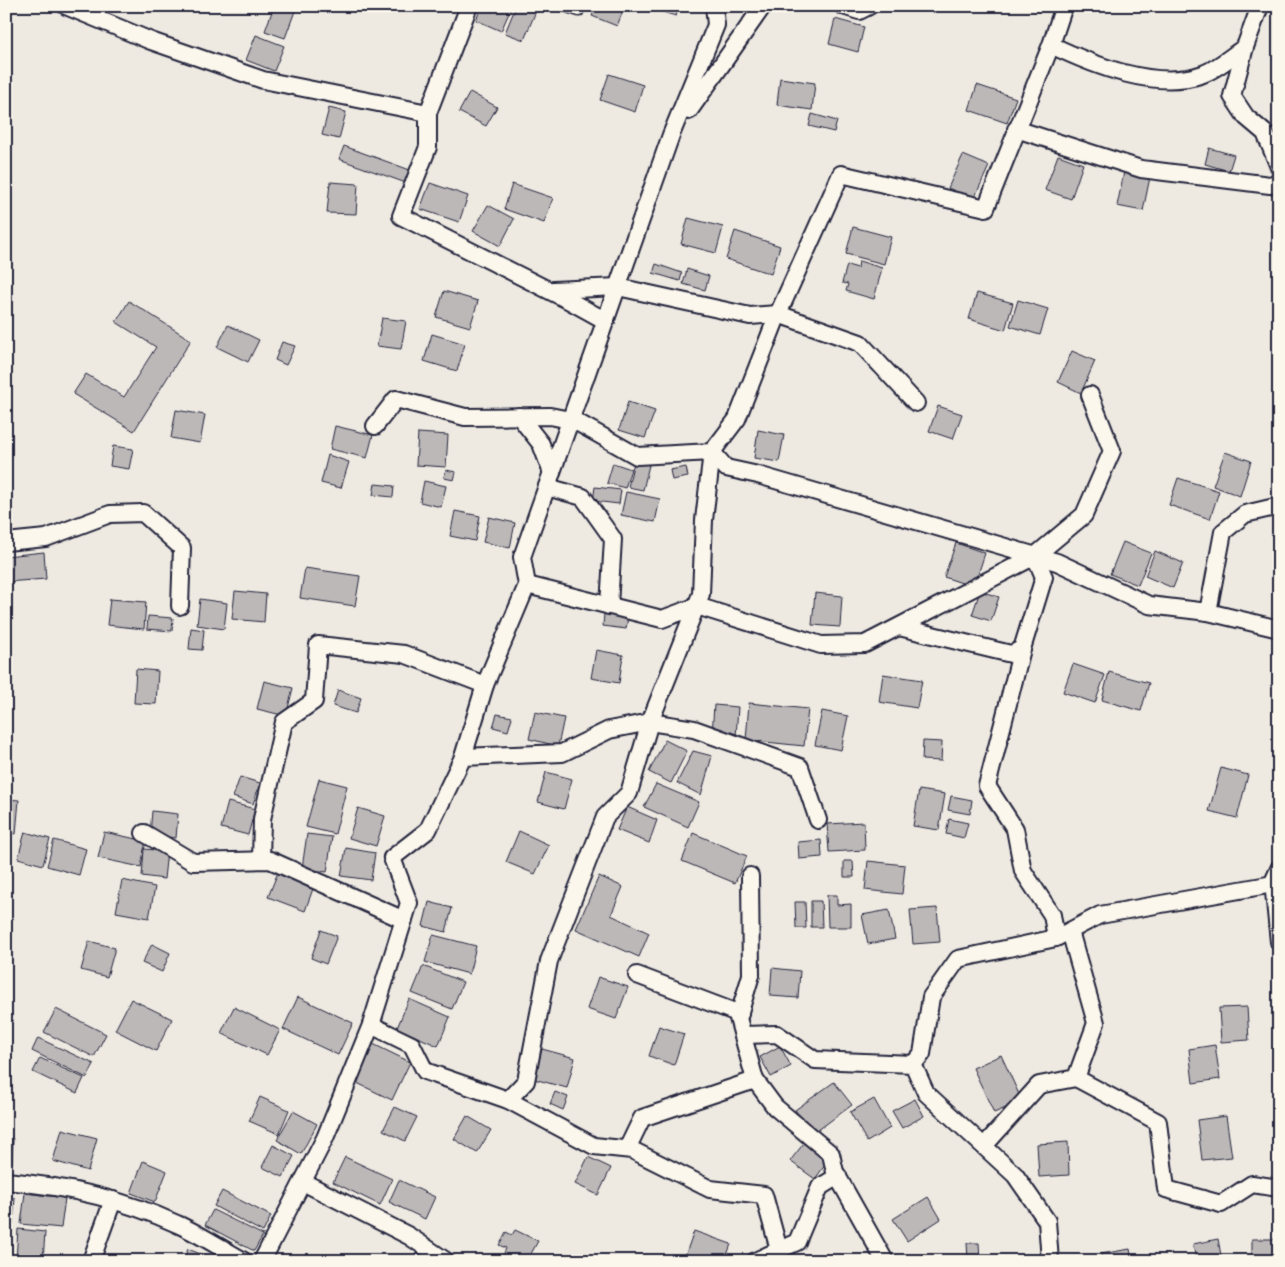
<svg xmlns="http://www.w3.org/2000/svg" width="1285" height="1267" font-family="'Comic Neue',sans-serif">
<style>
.building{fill:#bcb8b8;stroke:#22223b}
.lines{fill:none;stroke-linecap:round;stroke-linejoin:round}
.lane-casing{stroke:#22223b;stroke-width:11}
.street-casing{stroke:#22223b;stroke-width:20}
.lane{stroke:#fbf7ec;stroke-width:8}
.street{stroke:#fbf7ec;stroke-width:16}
</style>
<rect width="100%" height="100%" fill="#eeeae2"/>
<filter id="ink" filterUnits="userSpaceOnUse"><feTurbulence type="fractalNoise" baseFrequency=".02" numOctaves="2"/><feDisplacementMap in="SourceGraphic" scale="10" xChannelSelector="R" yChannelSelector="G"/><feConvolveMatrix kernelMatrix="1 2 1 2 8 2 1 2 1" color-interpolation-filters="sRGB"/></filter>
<g filter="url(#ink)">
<g class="building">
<path d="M274 6 295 11 285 38 265 31Z"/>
<path d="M482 6H512L501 31 476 20Z"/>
<path d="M516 6H525L536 11 524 40 505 33Z"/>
<path d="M596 6H625L617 26 592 16Z"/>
<path d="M661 6H679L676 16 659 11Z"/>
<path d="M835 19 864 27 858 52 829 44Z"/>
<path d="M256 35 284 46 274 71 246 60Z"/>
<path d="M609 74 643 85 635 112 600 100Z"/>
<path d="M780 78 815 83 812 110 777 105Z"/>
<path d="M977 85 1016 98 1007 123 969 110Z"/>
<path d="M470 92 497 107 486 126 459 112Z"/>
<path d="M329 108 346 112 339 139 322 135Z"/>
<path d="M812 114 837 121 834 132 809 126Z"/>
<path d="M344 146 410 170 406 183 339 159Z"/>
<path d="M1209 148 1234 155 1229 171 1205 164Z"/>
<path d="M963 155 989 166 974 199 948 188Z"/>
<path d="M1058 155 1083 164 1071 199 1045 190Z"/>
<path d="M1124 172 1150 177 1143 211 1117 206Z"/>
<path d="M330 182 358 184 356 214 327 213Z"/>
<path d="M430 183 468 196 459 222 420 209Z"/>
<path d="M512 184 553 198 544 223 504 209Z"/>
<path d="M488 205 514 219 500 246 473 231Z"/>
<path d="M688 218 723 227 716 253 681 244Z"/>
<path d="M853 227 891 237 884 264 846 254Z"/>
<path d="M735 231 780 246 771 274 726 259Z"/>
<path d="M859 261 882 268 874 299 846 291 848 284 842 283 847 265 858 268Z"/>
<path d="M656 264 682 273 680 281 653 273Z"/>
<path d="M687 269 709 276 705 290 683 284Z"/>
<path d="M444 291 478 301 470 327 436 317Z"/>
<path d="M977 293 1013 303 1005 330 969 319Z"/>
<path d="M1018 300 1048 309 1040 335 1010 326Z"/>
<path d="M129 301 191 340 134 431 73 394 86 374 124 397 156 347 116 322Z"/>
<path d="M382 318 406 321 401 349 377 346Z"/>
<path d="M228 325 259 340 248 362 217 347Z"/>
<path d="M432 334 465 344 457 371 424 361Z"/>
<path d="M282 342 295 346 286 365 275 360Z"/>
<path d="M1072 351 1095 361 1081 393 1058 382Z"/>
<path d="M628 402 655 411 645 438 619 430Z"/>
<path d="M938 406 962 414 953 439 929 431Z"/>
<path d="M176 410 205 415 200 443 171 438Z"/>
<path d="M335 426 373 435 367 458 330 449Z"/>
<path d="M758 430 784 435 779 462 754 458Z"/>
<path d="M418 433 448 435 446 467 416 465Z"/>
<path d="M113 446 133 449 129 469 110 466Z"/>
<path d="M1225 452 1251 461 1240 496 1213 486Z"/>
<path d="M328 455 349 462 341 488 321 483Z"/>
<path d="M634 462 649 465 643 490 628 487Z"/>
<path d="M613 463 631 469 625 488 607 483Z"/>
<path d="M686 467 688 477 672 480 670 470Z"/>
<path d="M446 470 456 472 454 480 444 478Z"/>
<path d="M1178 478 1219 491 1210 519 1169 505Z"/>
<path d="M424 481 446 486 441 507 420 502Z"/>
<path d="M375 484 394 486 393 497 373 495Z"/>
<path d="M595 487 621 490 619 504 593 501Z"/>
<path d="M626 492 660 499 655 522 621 515Z"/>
<path d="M455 511 480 516 475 541 450 536Z"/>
<path d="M489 517 515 523 510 548 483 542Z"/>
<path d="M1123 542 1151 553 1138 585 1110 574Z"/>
<path d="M956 543 985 553 974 587 944 577Z"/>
<path d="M1155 551 1183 563 1173 588 1145 576Z"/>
<path d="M44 552 46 579 6 582V556Z"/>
<path d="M305 568 360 576 355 606 300 598Z"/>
<path d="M235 591 266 594 264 622 232 619Z"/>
<path d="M980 591 999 597 991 621 972 615Z"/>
<path d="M815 593 842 596 840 627 812 625Z"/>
<path d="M110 599 146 602 144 629 107 625Z"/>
<path d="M200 599 227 603 224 629 197 625Z"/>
<path d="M604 613 628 617 626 629 603 626Z"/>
<path d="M148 616 173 618 172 631 147 629Z"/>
<path d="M191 628 204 630 202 650 189 649Z"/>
<path d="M596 650 623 655 619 683 591 678Z"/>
<path d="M6 661H9L8 695H6Z"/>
<path d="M1073 664 1105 675 1095 703 1063 692Z"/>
<path d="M136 669 158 671 156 704 134 703Z"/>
<path d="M1109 672 1149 683 1141 711 1102 700Z"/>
<path d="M883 674 922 680 917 708 879 702Z"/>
<path d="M264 681 293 688 286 716 257 709Z"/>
<path d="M338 690 361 698 356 713 333 706Z"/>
<path d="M749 703 808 709 804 746 746 740Z"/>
<path d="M714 705 738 707 736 737 712 735Z"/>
<path d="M822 711 848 716 841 750 815 745Z"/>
<path d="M535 712 564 718 558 746 529 739Z"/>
<path d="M497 714 512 717 508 731 493 727Z"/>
<path d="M665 740 687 751 671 783 649 772Z"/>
<path d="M923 741 942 742 941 761 922 760Z"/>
<path d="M693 751 712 756 701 795 677 783Z"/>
<path d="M1221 768 1248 775 1237 818 1209 811Z"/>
<path d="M546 772 572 779 564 809 538 802Z"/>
<path d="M240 777 260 783 253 804 233 797Z"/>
<path d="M319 779 347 786 335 834 306 827Z"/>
<path d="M656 784 699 802 688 827 644 807Z"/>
<path d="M919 790 945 794 939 830 913 826Z"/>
<path d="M951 796 972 800 970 814 948 810Z"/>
<path d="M6 799 19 800 16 834 6 833Z"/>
<path d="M228 802 255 809 248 835 221 828Z"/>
<path d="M627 807 657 820 649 843 617 830Z"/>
<path d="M358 808 385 816 376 846 349 838Z"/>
<path d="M152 811 178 814 176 838 150 835Z"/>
<path d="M949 819 968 823 964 838 946 834Z"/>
<path d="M864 822 865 850 829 852 827 824Z"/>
<path d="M519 831 549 845 535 874 506 862Z"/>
<path d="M25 832 50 839 43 865 18 858Z"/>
<path d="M104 832 146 841 141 867 98 858Z"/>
<path d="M693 833 747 856 735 883 682 861Z"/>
<path d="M307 834 332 837 327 872 302 868Z"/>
<path d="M54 840 86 849 79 875 47 866Z"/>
<path d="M821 840 822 857 799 859 798 842Z"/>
<path d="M346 848 375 853 371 880 341 876Z"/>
<path d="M144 849 167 851 164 879 142 876Z"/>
<path d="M844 861H853L854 877H844Z"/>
<path d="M868 861 905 865 902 894 865 890Z"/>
<path d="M278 872 314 886 305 911 268 897Z"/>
<path d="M599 876 623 887 611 915 649 933 639 957 576 929Z"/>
<path d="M122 880 155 887 149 918 116 912Z"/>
<path d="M827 895H837V905L851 904V927H828Z"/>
<path d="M811 901H821L822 927H811Z"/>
<path d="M429 902 452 908 446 932 423 926Z"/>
<path d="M795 902H805L806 928H796Z"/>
<path d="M937 908 940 942 913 944 910 910Z"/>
<path d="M889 910 895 939 868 944 862 915Z"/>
<path d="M321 930 337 936 326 964 311 958Z"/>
<path d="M433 935 476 946 469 974 425 962Z"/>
<path d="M89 941 115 948 107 977 81 970Z"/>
<path d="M152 944 170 953 162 972 142 963Z"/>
<path d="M423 966 463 982 452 1009 412 993Z"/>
<path d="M772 968 800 971 798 998 770 996Z"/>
<path d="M598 977 628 987 616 1019 587 1009Z"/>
<path d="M298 997 353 1023 338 1055 283 1029Z"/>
<path d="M131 999 172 1019 156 1051 115 1030Z"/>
<path d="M409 999 450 1017 438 1046 397 1028Z"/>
<path d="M234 1007 280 1030 267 1055 221 1033Z"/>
<path d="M1247 1007 1249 1040 1221 1042 1219 1008Z"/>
<path d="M56 1009 106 1034 94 1057 44 1032Z"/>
<path d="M659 1026 684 1034 674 1065 649 1056Z"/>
<path d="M38 1038 94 1064 87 1078 32 1051Z"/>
<path d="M373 1044 410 1062 392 1100 355 1082Z"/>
<path d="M1215 1045 1220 1079 1193 1083 1189 1049Z"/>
<path d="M780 1046 791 1066 771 1077 760 1057Z"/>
<path d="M542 1049 575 1058 567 1088 534 1079Z"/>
<path d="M1001 1055 1022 1101 994 1113 973 1068Z"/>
<path d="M40 1058 84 1078 77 1093 33 1072Z"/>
<path d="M834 1082 852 1105 814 1133 795 1110Z"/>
<path d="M555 1092 568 1097 563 1110 550 1104Z"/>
<path d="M260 1097 289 1110 279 1134 249 1121Z"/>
<path d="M874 1099 890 1128 867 1142 850 1112Z"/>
<path d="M915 1099 924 1116 902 1128 892 1111Z"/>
<path d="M395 1107 417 1117 405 1141 383 1130Z"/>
<path d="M293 1111 317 1124 301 1154 277 1140Z"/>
<path d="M467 1116 491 1130 477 1153 454 1139Z"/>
<path d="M1226 1116 1232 1157 1202 1160 1197 1120Z"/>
<path d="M62 1129 97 1138 88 1171 53 1161Z"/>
<path d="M6 1139H13L12 1163H6Z"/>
<path d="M1068 1142 1069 1175 1039 1177 1037 1144Z"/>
<path d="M804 1143 828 1161 815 1179 790 1161Z"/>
<path d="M273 1145 294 1156 283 1177 262 1167Z"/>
<path d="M345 1157 392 1179 380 1205 333 1182Z"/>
<path d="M588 1157 611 1168 598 1195 575 1184Z"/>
<path d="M143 1161 167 1171 155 1202 131 1193Z"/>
<path d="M399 1180 435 1197 425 1219 389 1202Z"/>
<path d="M222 1191 271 1216 263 1232 214 1206Z"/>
<path d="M25 1193 65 1198 61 1228 21 1224Z"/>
<path d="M6 1197 15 1198 13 1225H6Z"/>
<path d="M928 1197 941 1219 907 1241 893 1219Z"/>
<path d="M213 1210 263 1235 254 1251 205 1225Z"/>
<path d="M18 1229 45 1232 43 1261H16Z"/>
<path d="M515 1230 538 1241 527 1261H512L503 1256 506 1248 499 1245 506 1232 512 1235Z"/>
<path d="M694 1231 731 1244 725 1261H698L685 1256Z"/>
<path d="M1218 1239 1222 1261H1196L1193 1244Z"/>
<rect x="1252" y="1239" width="26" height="22"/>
<path d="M967 1243H979L980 1260H968Z"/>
<path d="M188 1249 218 1261H183Z"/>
<path d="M1130 1249 1132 1261H1102L1101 1254Z"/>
</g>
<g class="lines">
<g class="lane-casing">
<path id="lane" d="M561 6 579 12"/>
</g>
<g class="street-casing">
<g id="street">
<path d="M66 6 151 41 263 80 428 113"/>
<path d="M469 6 428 113V147L401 216 568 300 606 321"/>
<path d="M843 6 859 11 869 6"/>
<path d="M1260 6 1245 47 1232 96 1246 117 1265 133 1279 167"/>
<path d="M1051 45C1093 65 1156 91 1203 74 1217 69 1232 56 1245 47"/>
<path d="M689 111 763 6"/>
<path d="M1016 129 1141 169 1270 185 1279 182"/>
<path d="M553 290 618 287 750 316 778 314 860 343 916 403"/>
<path d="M519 416 541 444 552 473"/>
<path d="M375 426 396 399 465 417 550 416 575 421 637 456 712 452 726 468 758 475 1057 562 1149 605 1208 612 1279 629"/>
<path d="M547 487 583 497 613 539 609 606"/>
<path d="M6 542 46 538 110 514 143 513 182 548 180 606"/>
<path d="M1035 556 1044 577 1022 649 987 786 1015 829 1023 871 1052 915 1056 938"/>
<path d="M527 585 662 619 697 606 821 645 865 644 1035 556 1084 515 1112 451 1090 395"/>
<path d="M1208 612 1223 532 1245 514 1279 506"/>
<path d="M899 627 1011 654 1022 649"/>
<path d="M463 757 562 753 609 730 650 722 694 729 800 767 818 820"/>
<path d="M144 833 193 862 270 860 404 920"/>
<path d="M261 860 262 819 284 722 314 701 318 645 404 654 485 685"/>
<path d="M1279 869 1273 882 1279 942"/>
<path d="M750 876 751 975 738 1018 755 1080 775 1107 831 1154 835 1172 885 1261"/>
<path d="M637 975 740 1014"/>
<path d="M371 1025 412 1045 425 1071 508 1100 594 1146 632 1150 710 1189 764 1195 779 1250"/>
<path d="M743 1035 777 1034 815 1060 913 1064 926 1093 1015 1175 1047 1221 1050 1261"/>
<path d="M913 1064 922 1054 931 997 958 959 1056 938 1100 915 1279 883"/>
<path d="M1076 1078 1158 1122 1166 1189 1221 1204 1252 1184 1279 1188"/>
<path d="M508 1100 526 1081 549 961 605 817 629 793 650 722 701 594 704 520 712 452 737 419 778 314 841 174 986 208 1051 45 1064 6"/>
<path d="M984 1146 1039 1085 1076 1078 1096 1023 1070 931"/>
<path d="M627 1149 642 1118 755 1080"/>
<path d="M6 1181C65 1186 123 1199 177 1224 200 1234 222 1249 244 1261"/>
<path d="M303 1182 409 1236 446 1261"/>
<path d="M91 1261 113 1200"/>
<path d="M262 1261 325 1138 371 1025 409 903 392 858 428 830 463 757 485 685 527 585 522 557 671 135 716 25 714 6"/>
<path d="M755 1261 797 1242 820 1187 838 1176"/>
</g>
</g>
<use href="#lane" class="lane"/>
<use href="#street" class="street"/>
</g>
</g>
<rect width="1285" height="1267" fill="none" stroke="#fbf7ec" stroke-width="25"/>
<rect x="12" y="12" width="1260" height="1242" fill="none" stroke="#22223b" stroke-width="2" filter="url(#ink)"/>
</svg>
